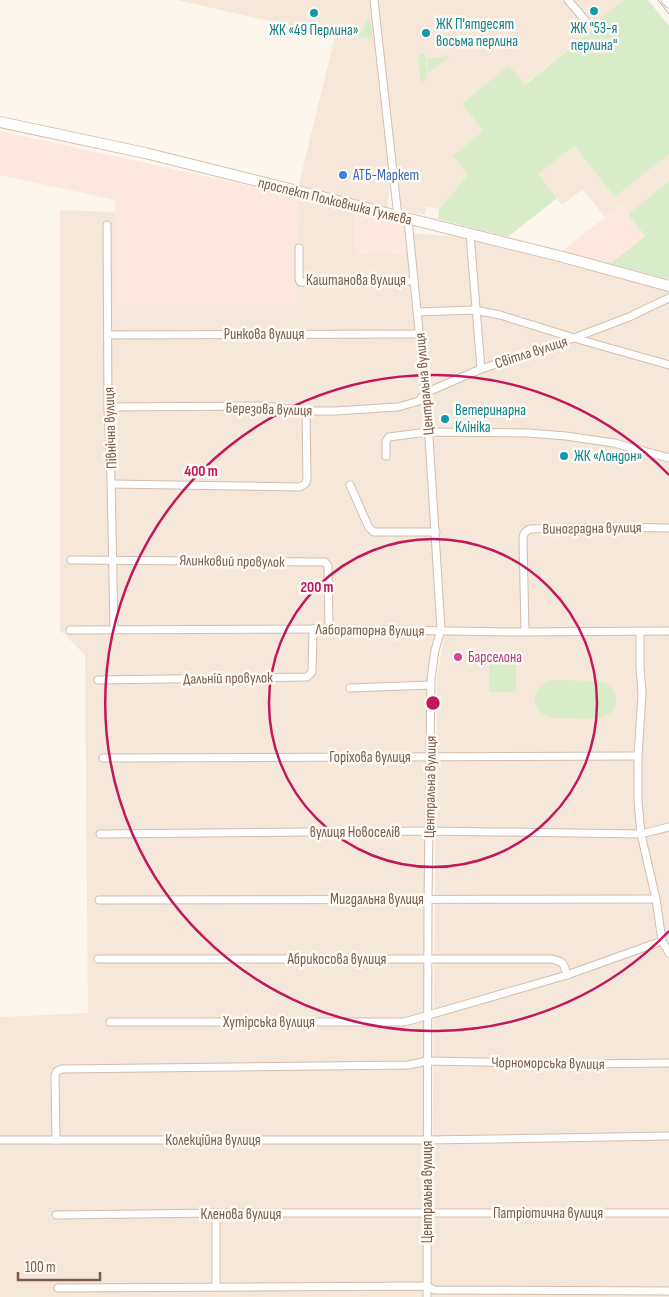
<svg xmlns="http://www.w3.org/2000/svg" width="669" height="1297" font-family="'Sofia Sans Condensed',sans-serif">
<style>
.residential{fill:#f5e8da}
.commercial{fill:#fde8e0}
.green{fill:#d8ecc9}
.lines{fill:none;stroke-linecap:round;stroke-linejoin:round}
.minor-casing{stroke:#d1beb0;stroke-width:9}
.secondary-casing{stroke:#d6c0b0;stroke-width:12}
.minor{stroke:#fff;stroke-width:7}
.secondary{stroke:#fff;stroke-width:10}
.tram{stroke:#b9a8c9;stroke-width:1}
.ring{fill:none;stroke:#c2185b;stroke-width:2.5}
.culture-dot{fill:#0f9aa8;stroke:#fffaf3;stroke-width:2}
.shop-dot{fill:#3f7fe0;stroke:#fffaf3;stroke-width:2}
.hotel-dot{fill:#d1479c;stroke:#fffaf3;stroke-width:2}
.labels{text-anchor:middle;stroke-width:5;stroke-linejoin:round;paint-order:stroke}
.culture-label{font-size:15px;fill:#0d838f;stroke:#fffaf3;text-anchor:start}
.shop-label{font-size:15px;fill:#366cbe;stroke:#fffaf3;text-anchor:start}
.street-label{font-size:15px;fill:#7a5c4d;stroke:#fffaf3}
.hotel-label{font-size:15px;fill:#b23c85;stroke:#fffaf3;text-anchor:start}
.centre{fill:#c2185b;stroke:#fffaf3;stroke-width:2.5}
.ring-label{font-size:15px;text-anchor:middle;font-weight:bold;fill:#c2185b;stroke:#fffaf3;stroke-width:5;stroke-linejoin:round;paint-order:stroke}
</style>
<rect width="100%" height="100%" fill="#fdf6ec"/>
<g class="residential">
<path d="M177 0H630L524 85 462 104 483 131 468 175 439 209 426 207 425 215 402 210V206L398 205 393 162 387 210 298 188 335 36Z"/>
<path d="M574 146 615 197 669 154V181L628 214 621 205 605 217 583 189 562 205 538 174Z"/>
<path d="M299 200 354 212 356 254 411 252 439 631 432 651 425 1297H0V1017L88 1013 85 655 60 630V210L115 212V305H295Z"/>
<path d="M411 233 460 237 669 291V1297H431L437 678 445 631Z"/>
</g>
<g class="commercial">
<path d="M0 131 301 197 299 200 295 305H115V200L0 175Z"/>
<path d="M621 205 645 236 610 264 562 251Z"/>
<path d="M354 212 403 223 407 230 411 252 356 254Z"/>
</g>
<g class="green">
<path d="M624 0H648L669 26V154L615 197 574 146 538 174 557 198 508 237 438 219 439 209 468 175 453 156 483 131 462 104 509 65 525 85 599 25 597 21Z"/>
<path d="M366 20 371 22 372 36 370 39 354 35V32L359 33 360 30 363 31Z"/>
<path d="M420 54H425L427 79 421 84 418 57Z"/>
<path d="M450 56 428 73 427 59Z"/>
<path d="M669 181V279L610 264 645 236 628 214Z"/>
<rect x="489" y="664" width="27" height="28"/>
<path d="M550 680 599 681C619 684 623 712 602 717 591 720 567 718 554 718 531 715 528 687 550 680Z"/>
</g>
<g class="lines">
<g class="minor-casing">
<g id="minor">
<path d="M374 0 398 217"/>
<path d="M568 0 585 20"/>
<path d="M665 0 669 4"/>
<path d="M408 220 428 421 441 630 435 650 431 679 428 899 427 1297"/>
<path d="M107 225 108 407 111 479 114 630"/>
<path d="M470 234 481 369"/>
<path d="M299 248V279L300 282 414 281"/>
<path d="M418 312 474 310 500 315 574 338 669 365"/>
<path d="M108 335 420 334"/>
<path d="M108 407 266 406 306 411H335L398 407 419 401 425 393 481 369 574 338 629 317 669 298"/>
<path d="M386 456V441L389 437 428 432 528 433 566 436 614 443 669 458"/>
<path d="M111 484 300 487 305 484 307 480 306 411"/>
<path d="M350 485 369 528 374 532H436"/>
<path d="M71 560 325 562 328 566 329 629"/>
<path d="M70 630 329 629 517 632 669 631"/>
<path d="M525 631 523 539C523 534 525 531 530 529L609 527 669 528"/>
<path d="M640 632V666L642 694 638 756V801L641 834 656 899 662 941 669 953"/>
<path d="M98 680 307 677 312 672 313 629"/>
<path d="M350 688 431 685"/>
<path d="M103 758 638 756"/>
<path d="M100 834 429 831 641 834 669 827"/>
<path d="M99 900 656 899"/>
<path d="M98 959H551C563 961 564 963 567 975"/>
<path d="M110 1022H404L415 1019 567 975 662 941"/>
<path d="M0 1140H427L669 1136"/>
<path d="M56 1140 55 1075 57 1071 62 1069 409 1065 427 1061 583 1064 669 1063"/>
<path d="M56 1215 216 1213H669"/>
<path d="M216 1287V1213"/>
<path d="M58 1288 427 1286 434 1290 669 1291"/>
</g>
</g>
<g class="secondary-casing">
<path id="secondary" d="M0 122 145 153 559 256 669 286"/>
</g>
<use href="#minor" class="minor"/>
<use href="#secondary" class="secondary"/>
<path class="tram" d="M658 0 669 14"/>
</g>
<g class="ring">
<circle cx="433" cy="703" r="164"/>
<path d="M669 931A328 328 0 1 1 669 475"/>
</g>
<g class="culture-dot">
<circle cx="594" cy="11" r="5"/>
<circle cx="314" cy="13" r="5"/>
<circle cx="426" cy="33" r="5"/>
<circle cx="445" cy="419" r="5"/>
<circle cx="564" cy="456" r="5"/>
</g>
<circle class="shop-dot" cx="343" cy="175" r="5"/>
<circle class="hotel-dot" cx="458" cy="657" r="5"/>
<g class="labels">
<g class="culture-label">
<text x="436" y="29">ЖК П'ятдесят<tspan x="436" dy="17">восьма перлина</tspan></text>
<text x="594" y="33" text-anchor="middle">ЖК "53-я<tspan x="594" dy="17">перлина"</tspan></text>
<text x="314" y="35" text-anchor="middle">ЖК «49 Перлина»</text>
<text x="455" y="415">Ветеринарна<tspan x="455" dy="17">Клініка</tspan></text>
<text x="574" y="461">ЖК «Лондон»</text>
</g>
<g class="shop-label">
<text x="353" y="180">АТБ-Маркет</text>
</g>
<g class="street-label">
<text transform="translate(335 201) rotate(14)" y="5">проспект Полковника Гуляєва</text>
<text x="356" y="285">Каштанова вулиця</text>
<text x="264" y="339">Ринкова вулиця</text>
<text transform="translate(531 352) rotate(-18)" y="5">Світла вулиця</text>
<text transform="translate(424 384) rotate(-95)" y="5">Центральна вулиця</text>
<text transform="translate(269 409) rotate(2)" y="5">Березова вулиця</text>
<text transform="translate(110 428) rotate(-92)" y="5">Північна вулиця</text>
<text transform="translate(592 528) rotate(-1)" y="5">Виноградна вулиця</text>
<text transform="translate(232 561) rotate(1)" y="5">Ялинковий провулок</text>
<text transform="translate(370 630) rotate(1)" y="5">Лабораторна вулиця</text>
<text transform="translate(228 678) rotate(-1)" y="5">Дальній провулок</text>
<text x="370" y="762">Горіхова вулиця</text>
<text transform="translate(430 787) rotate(-89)" y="5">Центральна вулиця</text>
<text x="355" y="837">вулиця Новоселів</text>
<text x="377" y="904">Мигдальна вулиця</text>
<text x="337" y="964">Абрикосова вулиця</text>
<text x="269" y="1027">Хутірська вулиця</text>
<text transform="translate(548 1063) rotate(1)" y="5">Чорноморська вулиця</text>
<text x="213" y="1145">Колекційна вулиця</text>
<text transform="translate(427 1192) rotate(-90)" y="5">Центральна вулиця</text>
<text x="548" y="1218">Патріотична вулиця</text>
<text x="241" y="1219">Кленова вулиця</text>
</g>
<g class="hotel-label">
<text x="468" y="662">Барселона</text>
</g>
</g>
<circle cx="433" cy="703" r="8" class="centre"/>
<g class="ring-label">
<text x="201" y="476">400 m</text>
<text x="317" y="592">200 m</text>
</g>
<path d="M18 1272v8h82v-8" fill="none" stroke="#7a5c4d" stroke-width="2.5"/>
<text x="25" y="1272" font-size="15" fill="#7a5c4d" stroke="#fffaf3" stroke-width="4" paint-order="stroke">100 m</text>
</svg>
